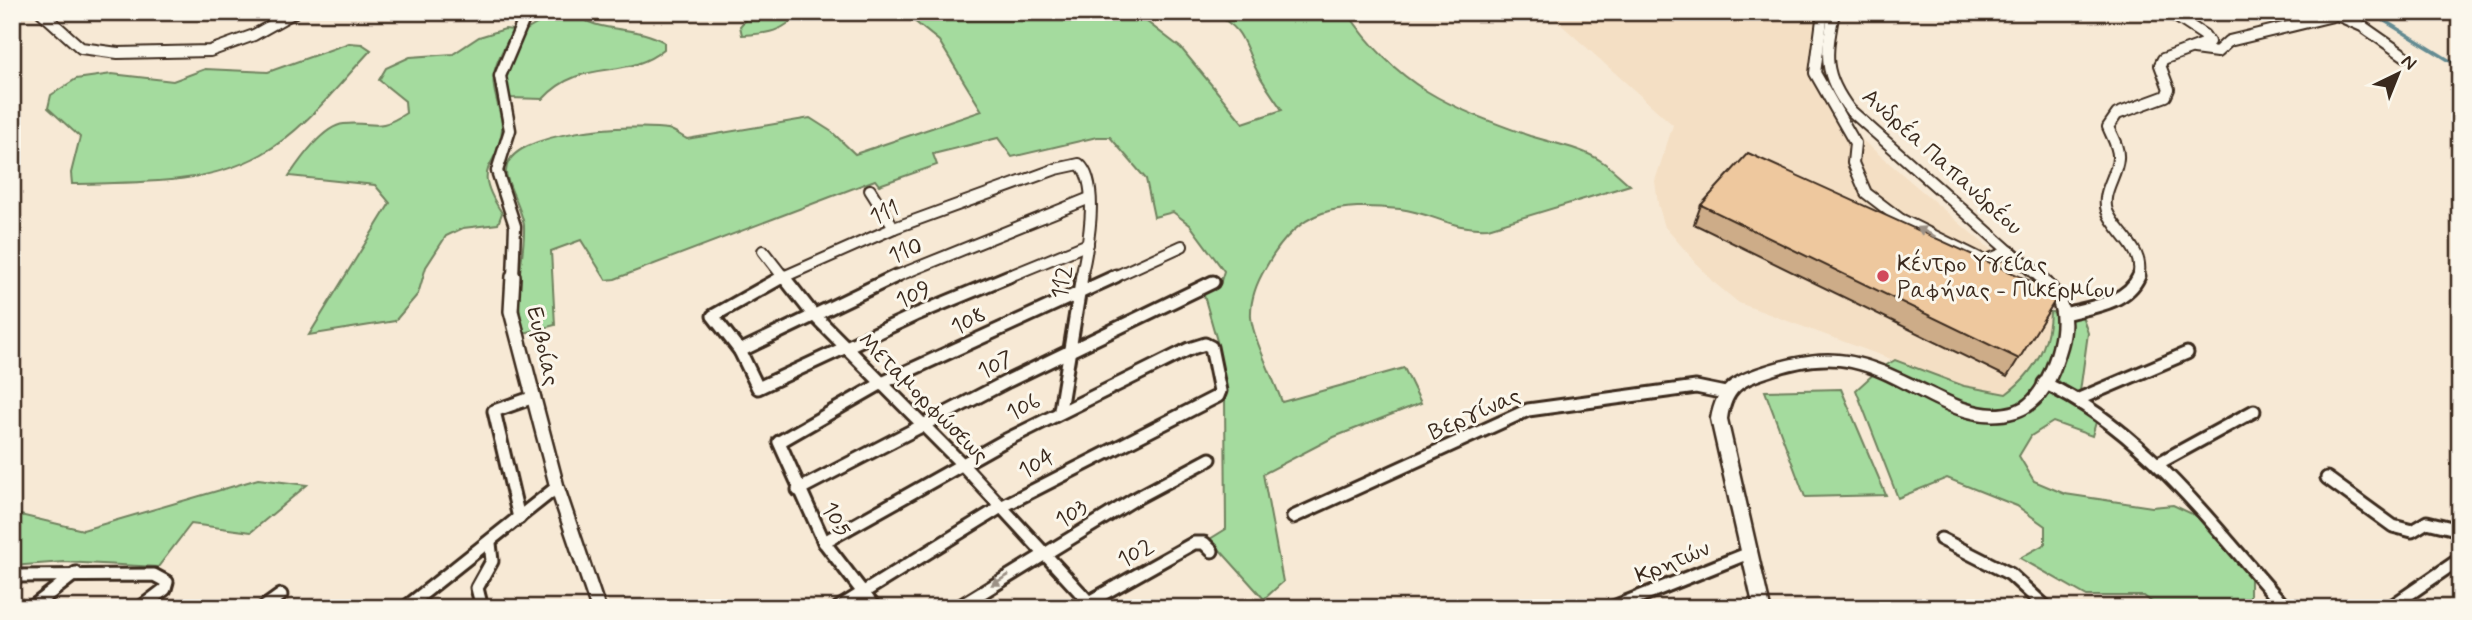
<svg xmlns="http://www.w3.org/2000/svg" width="2472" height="620" font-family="Mynerve,sans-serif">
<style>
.built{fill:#f4dfc4}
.green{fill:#a4db9e;stroke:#70825e;stroke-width:2}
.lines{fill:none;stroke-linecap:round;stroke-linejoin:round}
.stream{stroke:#648b92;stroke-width:3.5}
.minor-far1-casing{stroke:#3b2a1e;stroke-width:14}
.minor-casing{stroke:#3b2a1e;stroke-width:17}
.tertiary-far1-casing{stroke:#3b2a1e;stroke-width:15}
.tertiary-casing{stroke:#3b2a1e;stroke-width:18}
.secondary-casing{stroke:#3b2a1e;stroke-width:5}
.minor-far1{stroke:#fbf7ec;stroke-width:10}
.minor{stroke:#fbf7ec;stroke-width:11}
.tertiary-far1{stroke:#fbf7ec;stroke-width:10}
.tertiary{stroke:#fbf7ec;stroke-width:13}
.secondary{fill:#fbf7ec;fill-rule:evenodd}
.wall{fill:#cdac88;stroke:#3b2a1e;stroke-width:2}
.building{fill:#eec89e;stroke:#3b2a1e;stroke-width:2}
.oneway{fill:#9b9085}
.poi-dot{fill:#d1495b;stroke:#fbf7ec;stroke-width:2.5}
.labels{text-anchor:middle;stroke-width:6;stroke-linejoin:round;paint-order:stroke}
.street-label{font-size:23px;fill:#3b2a1e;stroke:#fbf7ec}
.poi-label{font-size:23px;fill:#3b2a1e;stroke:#fbf7ec;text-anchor:start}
</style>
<rect width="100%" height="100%" fill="#f7e9d5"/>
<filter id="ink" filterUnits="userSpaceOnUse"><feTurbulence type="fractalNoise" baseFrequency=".0143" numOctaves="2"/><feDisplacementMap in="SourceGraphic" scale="14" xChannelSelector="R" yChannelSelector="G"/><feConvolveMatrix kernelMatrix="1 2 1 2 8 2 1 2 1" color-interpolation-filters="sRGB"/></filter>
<g filter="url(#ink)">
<path class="built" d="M1547 12H1824L1815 69 1828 98 1861 139 1998 256 2037 292 2050 312V330L2042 353 2020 383 2006 394 1964 386 1739 303 1712 281 1665 227 1658 204 1655 181 1673 125Z"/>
<g class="green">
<path d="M542 12H572C599 35 635 24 664 42V49C625 82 583 56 543 99L510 98 505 76 523 32 538 23Z"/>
<path d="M752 12H799C785 32 766 34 742 35L740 26Z"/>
<path d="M903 12H1134L1181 48 1243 123 1282 110C1273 96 1262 82 1255 67 1241 37 1244 30 1212 12H1347C1397 87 1449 107 1530 136 1552 143 1582 148 1601 161 1611 167 1620 177 1630 185L1488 228C1451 230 1433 213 1400 209 1337 203 1299 207 1266 267 1257 282 1250 299 1251 317 1252 336 1275 382 1282 402L1404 368 1421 403 1334 437 1263 474 1283 582 1264 599 1210 539 1226 529 1225 397 1217 341 1203 292 1220 284 1224 271 1190 225 1173 212 1154 217 1146 179 1110 137H1097L1012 157 998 138 933 154 937 165 879 185 875 180 615 279 606 280 581 240 551 251 555 325 524 333C522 321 518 308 518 296 518 273 525 250 524 226 523 211 505 181 506 171 507 129 639 124 668 129 675 131 681 136 687 139L810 118 832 132 855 154 982 111 939 41Z"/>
<path d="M505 29 513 30C507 43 496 60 494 74 491 92 502 110 502 128 501 170 468 161 502 213L498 224 463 228 446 236 426 267 418 294 395 321 309 335 390 203 375 185 289 176C300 160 323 126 344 124 375 121 376 133 406 113L405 101 379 80 386 68 410 57 453 54 479 37Z"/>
<path d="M349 43 362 44 371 50C338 85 305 130 262 154 205 186 135 182 72 184L71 173 80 137 48 108 51 95 76 79 112 74 173 81 205 69 268 72Z"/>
<path d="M2050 312 2081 313 2088 333 2079 399 2098 415 2092 436 2053 422 2031 436 2019 456 2034 481 2065 494 2152 507 2173 505 2203 519 2250 570V608H2159L2144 596H2087L2020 558 2045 544V526L2017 506 1947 478 1898 498 1856 390 1878 370 1895 360 1964 386 2006 394C2033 374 2049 346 2050 312Z"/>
<path d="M1841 389 1886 495 1805 497 1765 391Z"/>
<path d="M258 479 307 485 251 532 191 524 158 567 64 562 12 566V513L83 530Z"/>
</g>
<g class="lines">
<path class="stream" d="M2370 12 2460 67"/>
<g class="minor-far1-casing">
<g id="minor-far1">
<path d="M41 12 81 48 118 53 210 51 254 35 295 12"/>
<path d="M1823 12 1815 73 1855 143 1853 163 1866 193 1900 219 1985 261 2009 251"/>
<path d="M1834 12C1826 55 1822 73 1850 110L2009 251"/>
<path d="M2194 49 2217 52 2229 41 2337 15 2362 26 2405 56"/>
<path d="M870 190 894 228"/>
<path d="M763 251 784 278"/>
<path d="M781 278 894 228 1056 169 1079 164C1101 183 1087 252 1081 278"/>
<path d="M892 278 1090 198"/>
<path d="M1005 278 1088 244"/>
<path d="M1112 278 1182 246"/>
<path d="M2138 278C2146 249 2116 234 2107 211 2101 192 2117 176 2118 158 2119 147 2112 137 2108 127L2117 114 2166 96 2169 89 2160 65 2163 59 2209 42 2204 35 2169 12"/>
</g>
</g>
<g class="minor-casing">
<g id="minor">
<path d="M783 276 812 313 960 462 1088 601"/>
<path d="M784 276 713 316 740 351 758 388 915 315 1009 276"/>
<path d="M2064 314C2090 307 2127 304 2139 276"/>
<path d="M740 351 896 276"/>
<path d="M2044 383C2144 429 2214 528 2286 608"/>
<path d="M2079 399 2187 353"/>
<path d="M1060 410 1082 276"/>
<path d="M2157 464 2254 411"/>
<path d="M2327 478 2393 526 2412 531 2427 522 2460 530"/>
<path d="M798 490 1008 381 1213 282"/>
<path d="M1293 517 1528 410 1696 387 1725 393"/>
<path d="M519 518 494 411 534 397"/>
<path d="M1941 539 2010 574 2047 608"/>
<path d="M824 542 1004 441 1189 349 1205 344 1211 347 1220 391 1218 396 1001 507 838 608"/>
<path d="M12 576 154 575 167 582 165 589 140 608"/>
<path d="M31 608 76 573"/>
<path d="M263 608 281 595"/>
<path d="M405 608 557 487"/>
<path d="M482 608 477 588 492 561 490 543"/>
<path d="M875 608 824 542 779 442 882 383 1116 276"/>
<path d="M957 608 1133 500 1210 459"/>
<path d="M1078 608 1194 543H1204L1212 551"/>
<path d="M1611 608 1749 553"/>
<path d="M2389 608 2460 559"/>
</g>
</g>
<g class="tertiary-far1-casing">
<path id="tertiary-far1" d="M513 278 515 226 497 171 510 130 500 76 527 12"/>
</g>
<g class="tertiary-casing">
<path id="tertiary" d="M513 276 511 311 557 487 598 608"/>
</g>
<g class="secondary-casing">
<path id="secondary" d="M2009 246 2014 248C2049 277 2081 296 2067 347 2059 375 2047 408 2016 417 1957 435 1906 378 1851 367 1822 361 1794 367 1767 377 1742 385 1731 391 1727 419L1770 608H1754L1711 419C1717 385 1732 377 1763 367 1840 342 1865 357 1935 390 1954 399 1973 409 1995 409 2005 409 2017 407 2025 400 2045 384 2065 327 2053 303 2043 283 2021 268 2004 254L2002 251 2004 248Z"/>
</g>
<use href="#minor-far1" class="minor-far1"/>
<use href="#minor" class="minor"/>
<use href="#tertiary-far1" class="tertiary-far1"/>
<use href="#tertiary" class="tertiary"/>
<use href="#secondary" class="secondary"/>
</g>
<path class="wall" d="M1701 205 2059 294 2007 377 1694 224Z"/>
<path class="building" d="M1748 153 2059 294 2019 359 1701 205Z"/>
<defs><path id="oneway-solid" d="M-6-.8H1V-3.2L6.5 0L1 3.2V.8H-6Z" transform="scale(1.75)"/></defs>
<g class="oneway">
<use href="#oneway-solid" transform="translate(1926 232) rotate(-153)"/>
<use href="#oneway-solid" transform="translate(1000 580) rotate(150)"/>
</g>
</g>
<circle class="poi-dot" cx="1883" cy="276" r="7"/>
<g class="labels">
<g class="street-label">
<text transform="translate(1943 161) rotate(42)" y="8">Ανδρέα Παπανδρέου</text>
<text transform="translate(884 212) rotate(-22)" y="8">111</text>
<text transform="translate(905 250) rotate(-22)" y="8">110</text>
<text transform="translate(1061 282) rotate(-80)" y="8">112</text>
<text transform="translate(913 294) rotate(-24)" y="8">109</text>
<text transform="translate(968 320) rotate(-26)" y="8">108</text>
<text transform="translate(544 346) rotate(77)" y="8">Ευβοίας</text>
<text transform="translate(995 364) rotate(-26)" y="8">107</text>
<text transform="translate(924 397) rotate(45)" y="8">Μεταμορφώσεως</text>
<text transform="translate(1023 406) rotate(-28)" y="8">106</text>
<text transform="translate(1474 413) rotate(-24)" y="8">Βεργίνας</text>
<text transform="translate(1036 463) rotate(-29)" y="8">104</text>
<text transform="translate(1071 513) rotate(-32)" y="8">103</text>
<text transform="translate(837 519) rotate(60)" y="8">105</text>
<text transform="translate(1135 552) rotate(-29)" y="8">102</text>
<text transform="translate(1672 561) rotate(-22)" y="8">Κρητών</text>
</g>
<g class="poi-label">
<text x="1897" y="271">Κέντρο Υγείας<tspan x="1897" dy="26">Ραφήνας - Πικερμίου</tspan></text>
</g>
</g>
<rect width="2472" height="620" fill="none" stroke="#fbf7ec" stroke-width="42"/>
<rect x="21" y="21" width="2430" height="578" fill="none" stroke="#3b2a1e" stroke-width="2.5" filter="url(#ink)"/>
<g transform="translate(2398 74) rotate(43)" stroke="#fbf7ec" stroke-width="5" paint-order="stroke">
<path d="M0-5L12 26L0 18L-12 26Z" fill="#3b2a1e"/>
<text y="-10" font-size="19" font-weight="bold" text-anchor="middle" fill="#3b2a1e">N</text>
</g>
</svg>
